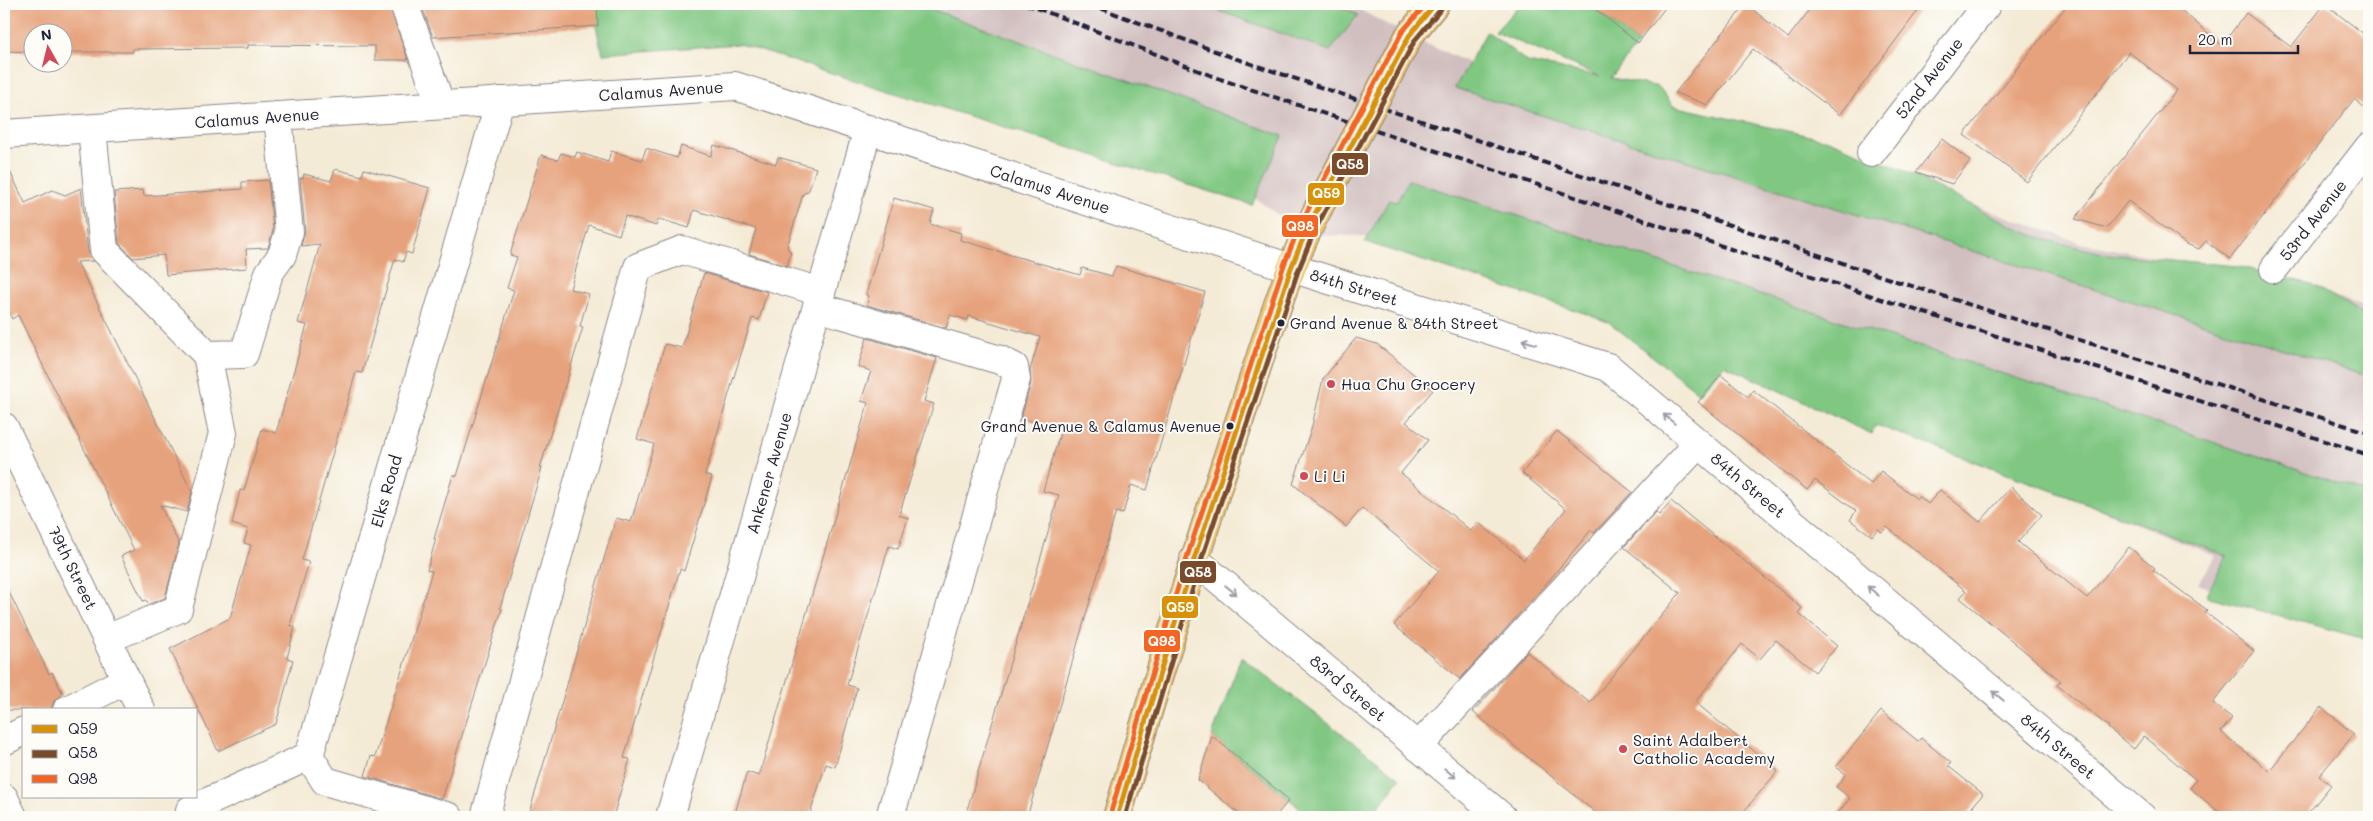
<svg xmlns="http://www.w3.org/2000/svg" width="2373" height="821" font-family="Mali,sans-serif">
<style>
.industrial{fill:#d1bfbf}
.green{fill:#80c782;stroke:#51745e}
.building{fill:#e6a27c}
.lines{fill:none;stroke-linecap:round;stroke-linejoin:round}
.minor-casing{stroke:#8b8688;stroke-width:30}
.major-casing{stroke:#8b8688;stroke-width:30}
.minor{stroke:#fff;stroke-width:28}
.major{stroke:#f0c369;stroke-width:28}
.rail{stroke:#22223b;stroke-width:4;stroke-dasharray:8 4;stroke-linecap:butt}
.major-bridge-casing{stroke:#8b8688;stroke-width:30;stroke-linecap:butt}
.major-bridge{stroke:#f0c369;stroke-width:28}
.bus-1-casing{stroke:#fdfcf7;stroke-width:9}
.bus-2-casing{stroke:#fdfcf7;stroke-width:9}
.bus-3-casing{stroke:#fdfcf7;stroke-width:9}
.bus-1{stroke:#d79209;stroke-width:5}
.bus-2{stroke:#7a4b2a;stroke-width:5}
.bus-3{stroke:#f26522;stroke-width:5}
.oneway{stroke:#9c9ca7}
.bus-dot{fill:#22223b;stroke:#fdfcf7;stroke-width:2}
.poi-dot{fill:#d1495b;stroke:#fdfcf7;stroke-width:2}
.labels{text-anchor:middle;stroke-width:4;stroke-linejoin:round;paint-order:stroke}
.bus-label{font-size:15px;fill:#22223b;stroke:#fdfcf7;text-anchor:start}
.street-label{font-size:16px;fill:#22223b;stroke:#fdfcf7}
.poi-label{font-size:16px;fill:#22223b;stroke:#fdfcf7;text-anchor:start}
.line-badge{stroke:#fdfcf7;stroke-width:2}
.badge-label{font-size:14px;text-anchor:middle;font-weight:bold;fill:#fff}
</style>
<rect width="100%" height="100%" fill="#fdfcf7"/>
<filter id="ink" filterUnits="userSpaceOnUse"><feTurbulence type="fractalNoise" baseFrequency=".02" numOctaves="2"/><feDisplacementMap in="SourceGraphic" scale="10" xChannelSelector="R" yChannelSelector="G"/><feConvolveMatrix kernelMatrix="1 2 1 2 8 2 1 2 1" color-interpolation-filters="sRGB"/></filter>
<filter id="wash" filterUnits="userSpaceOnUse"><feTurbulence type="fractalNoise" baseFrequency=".0096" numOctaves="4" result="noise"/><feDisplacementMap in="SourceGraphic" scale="20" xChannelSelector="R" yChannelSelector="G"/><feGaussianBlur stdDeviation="1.12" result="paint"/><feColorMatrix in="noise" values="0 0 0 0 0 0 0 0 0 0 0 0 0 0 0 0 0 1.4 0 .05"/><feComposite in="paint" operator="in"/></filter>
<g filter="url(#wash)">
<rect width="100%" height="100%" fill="#f4ebd6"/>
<path class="industrial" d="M592 4H1349L1409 36 1478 67 1814 140 1966 202 2081 243 2248 274 2289 279 2369 309V627L2274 611 2198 584 2216 556 1596 308 1362 236 1305 235 1254 197 733 37 599 47Z"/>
<g class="green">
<path d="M591 4H917L1283 136 1252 205 739 44 603 54Z"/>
<path d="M1200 4H1335L1358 15 1330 51Z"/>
<path d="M1520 4H1589L1638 43 1611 78 1659 87 1673 106 1828 140 1905 171 2022 231 2047 240 2106 254 2237 266 2312 284 2369 318V376L1455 88 1487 31 1527 62 1599 76 1495 32Z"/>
<path d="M1408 180 2369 493V640L2206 596 2227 556 1876 425 1872 434 1724 365 1699 393 1610 323 1587 314 1365 242 1389 200 1397 202Z"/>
<path d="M1241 657 1400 778 1371 817H1311L1212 736Z"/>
</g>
<g id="blocks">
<g class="building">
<path d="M4 4H389L408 60H375V46L248 45V48L133 49V52H62V32H32V52L4 51Z"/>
<path d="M421 4H597L598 26 433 37Z"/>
<path d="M1589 4H1668L1638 43Z"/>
<path d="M1746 4 1788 38 1814 4H1923L1840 115 1753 49 1708 105 1675 93Z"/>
<path d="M2068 4H2174L2222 45 2246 13 2291 47 2325 4 2369 38V111L2354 99 2230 259 2206 241 2199 249 2186 244 2128 201 2107 228 2075 219 2177 90 2129 52 2027 182 1964 135Z"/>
<path d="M1942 139 1970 161 1952 184 1916 172Z"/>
<path d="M714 145 776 164 778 157 816 168 809 190 803 194 787 247 791 253 787 266 749 254 756 229 694 210 689 228 659 219 656 226 625 216 619 235 589 225 570 289 589 294 580 326 583 327 540 468H542L500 608 502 609 442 799 365 776 371 756 375 757 394 697 432 571 427 570 436 539H434L453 475 457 476 514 290 507 288 517 257 510 255 541 155 558 160 561 153 575 157 577 152 608 162 611 151 642 160 646 148 677 158 681 146 711 156Z"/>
<path d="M4 159 25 203 52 190 65 195 81 188 88 252 93 261 77 262 192 492 187 512 160 505 179 544 165 598 149 604 146 600 143 601 121 556 134 550 18 315 12 319 4 302Z"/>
<path d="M335 169 362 176 364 169 430 188 412 254 406 252 403 262 395 259 362 373 356 372 302 560 309 562 290 625 295 627 287 658 293 660 276 724 218 751 170 649 230 618 251 545 244 543 248 529 232 524 240 490 244 491 262 429 276 433 307 325 298 323 320 244 301 246 305 231 300 178H303L304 174 331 181Z"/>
<path d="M268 180 273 230 268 248 246 249 247 268 166 275 164 255 133 258 119 243 114 192 143 190 144 196 242 189V182Z"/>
<path d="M894 198 934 210 930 224 961 233 960 240 1080 275 1082 268 1112 276 1116 266 1205 292 1147 490 1131 485 1123 514 1116 512 1027 817H965L1059 495 1043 491 1061 430 1021 418 1031 383 1030 370 1040 337 969 316 968 320 950 315 946 328 867 305 869 296 866 295Z"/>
<path d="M704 273 767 292 759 320 752 318 733 380 705 475 712 477 684 571 680 569 643 694 624 758 630 759 613 817H528L616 518 631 522 654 444 637 439 665 344 682 348Z"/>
<path d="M867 338 937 358 924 401 934 404 899 515 908 518 898 549 889 546 847 685 857 688 835 767 826 764 809 817H734L747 772 759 776 868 403 861 401 871 371 858 367Z"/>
<path d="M1356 338 1377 344 1433 390 1406 422 1428 440 1401 473 1471 531 1478 522 1524 560 1566 509 1522 473 1557 431 1632 492 1594 533 1591 530 1540 591 1460 679 1394 625 1439 571 1362 508 1346 527 1293 484 1312 426 1323 379Z"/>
<path d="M1721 375 1748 397 1753 390 1871 484 1881 471 1917 499 1919 496 1928 504 1940 490 1980 522 2011 487 2042 515 2018 542 2087 598 2129 547 2155 568 2153 570 2207 610 2205 612 2254 651 2213 703 2232 718 2221 732 2269 771 2321 707 2354 734 2319 776 2331 785 2305 817H2225L2190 788 2196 780 2144 736 2134 749 2108 728 2109 727 2057 685 2061 681 1960 598 1966 591 1887 527 1882 532 1878 529 1872 536 1850 520 1856 511 1815 480 1807 490 1698 402Z"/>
<path d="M1671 501 1802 608 1798 613 1837 646 1815 672 1776 640 1760 659 1742 644 1695 702 1778 771 1739 817H1601L1473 712 1527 652 1590 703 1680 593 1624 547 1656 512 1659 515Z"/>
<path d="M4 582 49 674 52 672 63 694 54 701 51 710H4Z"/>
<path d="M1881 711 1918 741 1921 738 1951 763 1948 766 1983 794 1964 817H1835L1850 798 1836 787 1846 774 1836 767Z"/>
<path d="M1212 736 1289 800 1275 817H1243L1198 780Z"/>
</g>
</g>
</g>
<g filter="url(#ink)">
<use href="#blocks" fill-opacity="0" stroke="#8b8688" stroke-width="1"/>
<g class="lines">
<g class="minor-casing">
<g id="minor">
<path d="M404 4 441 105"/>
<path d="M92 129 104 250 207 355 223 433 178 609 107 639"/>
<path d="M4 134 735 86 1291 268 1608 367 2142 817"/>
<path d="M1871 153 1987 4"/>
<path d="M2274 269 2369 147"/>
<path d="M817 307 1000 360 1014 367 1016 379 890 817"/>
<path d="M207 355 244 354 269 273 282 255 289 232 278 116"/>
<path d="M4 427 141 710"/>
<path d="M1194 559 1502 817"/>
<path d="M67 710 126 680"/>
<path d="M4 741 24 731"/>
<path d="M1418 747 1698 444"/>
<path d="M309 756 325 781 449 817"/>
<path d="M4 798 13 817"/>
<path d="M190 810 309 756 500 101"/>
<path d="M485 817 638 267 682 250 821 292"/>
<path d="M670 817 868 129"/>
</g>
</g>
<g class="major-casing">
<g id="major">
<path d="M1409 36 1435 4"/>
<path d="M1117 817C1156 684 1196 551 1240 419 1264 348 1284 275 1318 209"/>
</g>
</g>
<use href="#minor" class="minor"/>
<use href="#major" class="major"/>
<g class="rail">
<path d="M1026 4 1220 79 1884 300 2369 455"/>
<path d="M1089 4 1231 57 1890 279 2369 433"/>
</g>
<g class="major-bridge-casing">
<path id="major-bridge" d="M1318 209 1409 36"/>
</g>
<use href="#major-bridge" class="major-bridge"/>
<g class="bus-1-casing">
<path id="bus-1" d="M1117 817 1194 559 1291 268 1307 229 1409 36 1435 4"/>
</g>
<g class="bus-2-casing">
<path id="bus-2" d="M1125 817 1201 561 1298 271 1314 232 1415 40 1441 9"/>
</g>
<g class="bus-3-casing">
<path id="bus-3" d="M1110 815 1187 557 1284 265 1300 225 1402 32 1426 4"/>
</g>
<use href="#bus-1" class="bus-1"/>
<use href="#bus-2" class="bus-2"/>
<use href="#bus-3" class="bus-3"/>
</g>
<defs><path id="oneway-shaft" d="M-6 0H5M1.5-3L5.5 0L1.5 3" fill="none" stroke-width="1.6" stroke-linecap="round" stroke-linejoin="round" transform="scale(1.25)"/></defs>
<g class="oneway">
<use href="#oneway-shaft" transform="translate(1529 342) rotate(-163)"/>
<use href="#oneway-shaft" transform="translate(1669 419) rotate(-140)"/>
<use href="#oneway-shaft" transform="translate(1231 590) rotate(39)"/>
<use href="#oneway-shaft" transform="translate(1873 591) rotate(-140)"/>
<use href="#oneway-shaft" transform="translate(1998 696) rotate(-140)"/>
<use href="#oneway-shaft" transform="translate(1450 773) rotate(40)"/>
</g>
</g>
<g class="bus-dot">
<circle cx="1281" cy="323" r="4.5"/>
<circle cx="1230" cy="426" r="4.5"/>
</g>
<g class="poi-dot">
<circle cx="1331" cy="384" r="5"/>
<circle cx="1304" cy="476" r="5"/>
<circle cx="1623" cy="749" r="5"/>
</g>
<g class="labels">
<g class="bus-label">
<text x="1290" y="329">Grand Avenue &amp; 84th Street</text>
<text x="1221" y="432" text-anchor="end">Grand Avenue &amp; Calamus Avenue</text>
</g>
<g class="street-label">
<text transform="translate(1929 78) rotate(-52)" y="6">52nd Avenue</text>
<text transform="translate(661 91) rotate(-4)" y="6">Calamus Avenue</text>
<text transform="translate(257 118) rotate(-4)" y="6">Calamus Avenue</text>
<text transform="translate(1050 189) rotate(18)" y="6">Calamus Avenue</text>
<text transform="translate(2313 220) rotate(-52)" y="6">53rd Avenue</text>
<text transform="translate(1354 287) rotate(17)" y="6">84th Street</text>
<text transform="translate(769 473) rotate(-74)" y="6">Ankener Avenue</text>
<text transform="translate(1748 485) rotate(40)" y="6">84th Street</text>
<text transform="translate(386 491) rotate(-74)" y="6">Elks Road</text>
<text transform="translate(73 568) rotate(64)" y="6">79th Street</text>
<text transform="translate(1348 688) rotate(40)" y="6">83rd Street</text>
<text transform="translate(2058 746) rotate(40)" y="6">84th Street</text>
</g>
<g class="poi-label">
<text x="1341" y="390">Hua Chu Grocery</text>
<text x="1314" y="482">Li Li</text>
<text x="1633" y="746">Saint Adalbert<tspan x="1633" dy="18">Catholic Academy</tspan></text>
</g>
</g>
<g class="line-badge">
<rect x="1331" y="152" width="38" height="24" rx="5" fill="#7a4b2a"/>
<rect x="1307" y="182" width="38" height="24" rx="5" fill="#d79209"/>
<rect x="1281" y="214" width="38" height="24" rx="5" fill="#f26522"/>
<rect x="1179" y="560" width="38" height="24" rx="5" fill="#7a4b2a"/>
<rect x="1161" y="595" width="38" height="24" rx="5" fill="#d79209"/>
<rect x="1143" y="629" width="38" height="24" rx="5" fill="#f26522"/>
</g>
<g class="badge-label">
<text x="1350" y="169">Q58</text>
<text x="1326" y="198">Q59</text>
<text x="1300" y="231">Q98</text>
<text x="1198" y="577">Q58</text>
<text x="1180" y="612">Q59</text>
<text x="1162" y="646">Q98</text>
</g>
<rect width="2373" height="821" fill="none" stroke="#fdfcf7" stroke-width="20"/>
<rect x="22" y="708" width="175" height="90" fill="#fdfcf7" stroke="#a5a5ac"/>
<rect x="32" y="725" width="25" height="8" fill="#d79209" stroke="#a5a5ac"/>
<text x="68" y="734" font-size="15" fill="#22223b">Q59</text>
<rect x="32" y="750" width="25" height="8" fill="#7a4b2a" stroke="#a5a5ac"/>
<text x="68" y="758" font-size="15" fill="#22223b">Q58</text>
<rect x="32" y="775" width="25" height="8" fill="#f26522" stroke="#a5a5ac"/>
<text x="68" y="784" font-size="15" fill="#22223b">Q98</text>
<g transform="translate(48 48) rotate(352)"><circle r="24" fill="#fdfcf7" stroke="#a5a5ac"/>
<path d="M0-4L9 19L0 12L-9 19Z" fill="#d1495b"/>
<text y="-8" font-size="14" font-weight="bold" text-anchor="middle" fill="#22223b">N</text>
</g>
<path d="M2190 45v8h108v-8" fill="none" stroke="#22223b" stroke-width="2.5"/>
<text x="2198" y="45" font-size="15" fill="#22223b" stroke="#fdfcf7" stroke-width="4" paint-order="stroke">20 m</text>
</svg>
